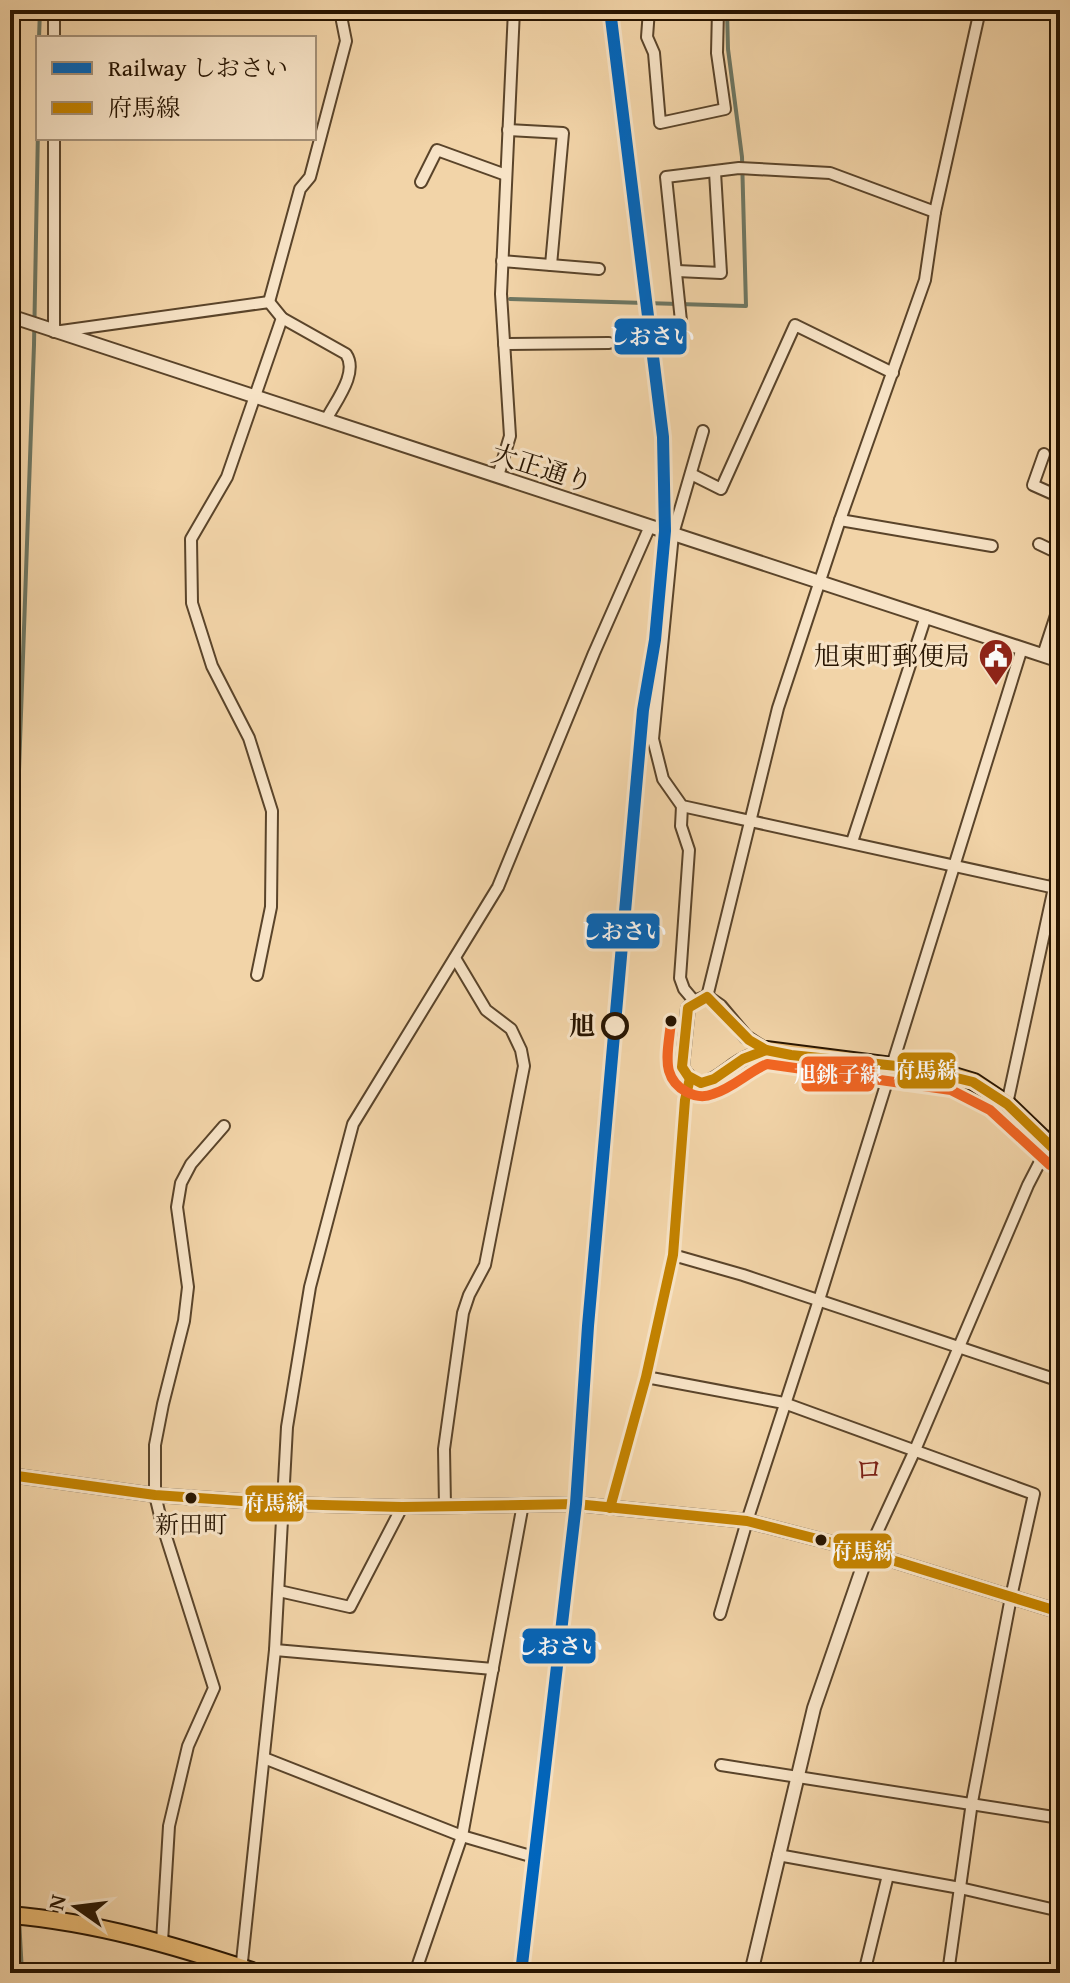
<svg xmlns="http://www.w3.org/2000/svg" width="1070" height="1983" font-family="'Gentium Book Plus','Noto Serif JP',serif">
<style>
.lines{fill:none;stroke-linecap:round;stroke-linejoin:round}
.stream{stroke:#6d7662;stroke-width:4}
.minor-casing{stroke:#5a442a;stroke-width:14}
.tertiary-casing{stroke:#5a442a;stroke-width:16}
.primary-casing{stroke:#271400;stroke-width:20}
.minor{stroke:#f7e3c6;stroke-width:10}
.tertiary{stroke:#f7e3c6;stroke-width:12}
.primary{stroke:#e9ba74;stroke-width:16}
.bus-1-casing{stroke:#f7e3c6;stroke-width:16}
.bus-2-casing{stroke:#f7e3c6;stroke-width:16}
.bus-1{stroke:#c38200;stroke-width:10}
.bus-2{stroke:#f26522;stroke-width:10}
.rail-1-casing{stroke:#f7e3c6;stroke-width:18}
.rail-1{stroke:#0065bd;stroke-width:12}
.bus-dot{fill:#271400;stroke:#f7e3c6;stroke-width:3}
.stop-dot{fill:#f7e3c6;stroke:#271400;stroke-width:4}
.labels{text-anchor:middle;stroke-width:6;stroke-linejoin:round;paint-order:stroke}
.bus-label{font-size:24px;fill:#271400;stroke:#f7e3c6}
.street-label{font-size:26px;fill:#271400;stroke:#f7e3c6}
.poi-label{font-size:26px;fill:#271400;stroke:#f7e3c6;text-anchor:end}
.stop-label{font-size:26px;font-weight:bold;fill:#271400;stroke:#f7e3c6;text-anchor:end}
.quarter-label{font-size:30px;fill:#7a1f14;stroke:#f7e3c6}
.line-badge{stroke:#f7e3c6;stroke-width:3}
.badge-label{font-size:22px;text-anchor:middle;font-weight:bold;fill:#fff}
</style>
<rect width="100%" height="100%" fill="#f2d4a8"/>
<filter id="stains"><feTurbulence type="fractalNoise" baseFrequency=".0025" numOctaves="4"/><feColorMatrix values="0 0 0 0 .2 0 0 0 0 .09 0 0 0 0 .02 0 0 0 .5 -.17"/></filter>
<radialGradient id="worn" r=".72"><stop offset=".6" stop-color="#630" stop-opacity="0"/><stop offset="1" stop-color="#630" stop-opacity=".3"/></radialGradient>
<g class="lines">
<g class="stream">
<path d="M39 38 40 10"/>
<path d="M510 299 746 306 742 157 728 49 727 10"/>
<path d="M10 1026 34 345 38 128"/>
<path d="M10 1761 18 1910"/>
<path d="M19 1919 22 1973"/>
</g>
<g class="minor-casing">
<g id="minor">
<path d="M54 10V38"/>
<path d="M649 10 647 37 654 53 660 123 725 109 717 53 718 10"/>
<path d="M508 130 563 133 551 265"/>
<path d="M54 138V332L269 302 282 318 346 354C359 373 335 402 326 420"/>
<path d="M421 182 437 150 506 175"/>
<path d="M502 261 599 269"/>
<path d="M677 271 721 273 715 172"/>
<path d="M269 302 300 189 310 177 346 41 341 16 342 10"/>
<path d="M681 321 666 177 739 168 830 173 935 212"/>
<path d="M504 344 609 343"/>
<path d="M703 431 673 534 653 739 663 779 682 806 1060 889"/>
<path d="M1044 454 1033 485 1060 497"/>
<path d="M691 474 721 489 795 325 893 373"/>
<path d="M498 476 510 436 501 294 514 10"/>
<path d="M840 520 992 546"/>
<path d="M1039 544 1060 554"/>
<path d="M1043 655 1060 603"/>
<path d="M682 806 681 826 689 850 680 978 684 989 695 1002"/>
<path d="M852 842 926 616"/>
<path d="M257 975 271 907 272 811 249 738 212 666 192 603 191 539 227 477 282 318"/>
<path d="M707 997 778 708 840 520 925 280 935 212 980 10"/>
<path d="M1007 1104 1060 860"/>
<path d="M673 1255 743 1275 1060 1381"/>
<path d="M646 1377 784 1403 1034 1494 1011 1597 972 1802 948 1973"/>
<path d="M445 1506 444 1449 463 1313 469 1295 485 1265 524 1066 521 1050 511 1029 486 1010 455 958"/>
<path d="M610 1508 646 1377 673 1255 685 1100 690 1078"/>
<path d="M868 1552 915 1450 1028 1185 1060 1123"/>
<path d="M279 1591 350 1607 402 1507"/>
<path d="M720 1614 747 1521 819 1300 1022 648"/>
<path d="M275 1650 493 1669"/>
<path d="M264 1758 462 1836 527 1855"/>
<path d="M721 1765 1060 1818"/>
<path d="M778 1855 960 1888 1060 1911"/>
<path d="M162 1942 169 1826 188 1746 214 1688 162 1524 155 1495V1445L163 1404 184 1321 188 1287 177 1207 181 1183 191 1164 224 1126"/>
<path d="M241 1971 275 1650 287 1427 310 1287 353 1124 498 887 594 653 650 526"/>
<path d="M415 1973 462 1836 523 1504"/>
<path d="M864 1973 888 1875"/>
</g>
</g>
<g class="tertiary-casing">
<g id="tertiary">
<path d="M10 316 1060 661"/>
<path d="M707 997 720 1006 746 1037 766 1050C755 1054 745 1057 735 1064 716 1077 699 1097 682 1067L688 1008 695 1002Z"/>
<path d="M10 1475 155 1495 283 1504 402 1507 576 1504 747 1521 856 1549 1060 1612"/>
<path d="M751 1973 814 1708 868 1552"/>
</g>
</g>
<g class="primary-casing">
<g id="primary">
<path d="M766 1050 892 1066 954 1076 974 1082 1007 1104 1060 1155"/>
<path d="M10 1915C96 1922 176 1946 258 1973"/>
</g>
</g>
<use href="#minor" class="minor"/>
<use href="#tertiary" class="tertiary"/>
<use href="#primary" class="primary"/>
<g class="bus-1-casing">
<g id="bus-1">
<path d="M707 997 749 1040 766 1050 743 1059 714 1079 701 1083 688 1076 682 1067 688 1008Z"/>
<path d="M766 1050 791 1055 916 1068 973 1082 1007 1104 1060 1155"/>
<path d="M10 1475 155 1495 283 1504 402 1507 576 1504 747 1521 856 1549 1060 1612"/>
<path d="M610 1508 646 1377 673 1255 685 1100 690 1078"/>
</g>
</g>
<g class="bus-2-casing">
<path id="bus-2" d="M671 1021C670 1036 665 1057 669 1071 674 1089 696 1101 713 1094 733 1088 748 1072 767 1064L951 1090 990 1110 1050 1165"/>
</g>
<use href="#bus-1" class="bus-1"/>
<use href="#bus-2" class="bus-2"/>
<g class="rail-1-casing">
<path id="rail-1" d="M521 1973 576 1504 588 1326 643 710 655 640 665 531 663 437 610 10"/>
</g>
<use href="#rail-1" class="rail-1"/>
</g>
<defs>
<g id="civic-pin" transform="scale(1.8)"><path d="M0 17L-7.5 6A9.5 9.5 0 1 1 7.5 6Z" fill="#8f2418" stroke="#f7e3c6"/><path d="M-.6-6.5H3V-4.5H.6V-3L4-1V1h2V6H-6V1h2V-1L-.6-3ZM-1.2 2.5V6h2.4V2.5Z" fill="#fff"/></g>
</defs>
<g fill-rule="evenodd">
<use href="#civic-pin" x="996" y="656"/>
</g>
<g class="bus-dot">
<circle cx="671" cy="1021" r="7"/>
<circle cx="191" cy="1498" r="7"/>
<circle cx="821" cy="1540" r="7"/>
</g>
<circle class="stop-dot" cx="615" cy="1026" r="12"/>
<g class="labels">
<g class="bus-label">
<text x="191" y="1533">新田町</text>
</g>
<g class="street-label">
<text transform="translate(542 468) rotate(18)" y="9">大正通り</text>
</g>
<g class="poi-label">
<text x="970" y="665">旭東町郵便局</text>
</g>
<g class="stop-label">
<text x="595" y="1035">旭</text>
</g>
<g class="quarter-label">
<text x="869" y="1480">ロ</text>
</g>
</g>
<g class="line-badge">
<rect x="613" y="317" width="75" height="39" rx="8" fill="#0065bd"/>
<rect x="585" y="912" width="76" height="38" rx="8" fill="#0065bd"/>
<rect x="896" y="1051" width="61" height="39" rx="8" fill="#c38200"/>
<rect x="800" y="1055" width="76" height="38" rx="8" fill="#f26522"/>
<rect x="244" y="1484" width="61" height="39" rx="8" fill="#c38200"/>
<rect x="832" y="1532" width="61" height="38" rx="8" fill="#c38200"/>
<rect x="521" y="1627" width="76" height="38" rx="8" fill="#0065bd"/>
</g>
<g class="badge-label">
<text x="651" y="344">しおさい</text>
<text x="623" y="939">しおさい</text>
<text x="926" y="1078">府馬線</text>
<text x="838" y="1082">旭銚子線</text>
<text x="275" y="1511">府馬線</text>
<text x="863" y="1559">府馬線</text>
<text x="559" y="1654">しおさい</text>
</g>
<rect width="1070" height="1983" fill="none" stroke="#f2d4a8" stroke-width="40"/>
<rect x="12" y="12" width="1046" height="1959" fill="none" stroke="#271400" stroke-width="4"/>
<rect x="20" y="20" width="1030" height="1943" fill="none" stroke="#271400" stroke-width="2"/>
<rect x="36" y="36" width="280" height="104" fill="#f7e3c6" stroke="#a49077" stroke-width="2"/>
<rect x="52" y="62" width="40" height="12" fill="#0065bd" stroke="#a49077" stroke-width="2"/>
<text x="108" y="76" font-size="24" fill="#271400">Railway しおさい</text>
<rect x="52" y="102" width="40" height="12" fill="#c38200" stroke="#a49077" stroke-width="2"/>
<text x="108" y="116" font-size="24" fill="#271400">府馬線</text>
<g transform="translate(76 1907) rotate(284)" stroke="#f7e3c6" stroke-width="6" paint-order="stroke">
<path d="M0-6L14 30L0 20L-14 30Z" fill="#271400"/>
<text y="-12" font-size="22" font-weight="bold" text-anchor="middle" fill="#271400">N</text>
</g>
<rect width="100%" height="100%" filter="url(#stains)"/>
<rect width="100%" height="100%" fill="url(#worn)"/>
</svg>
